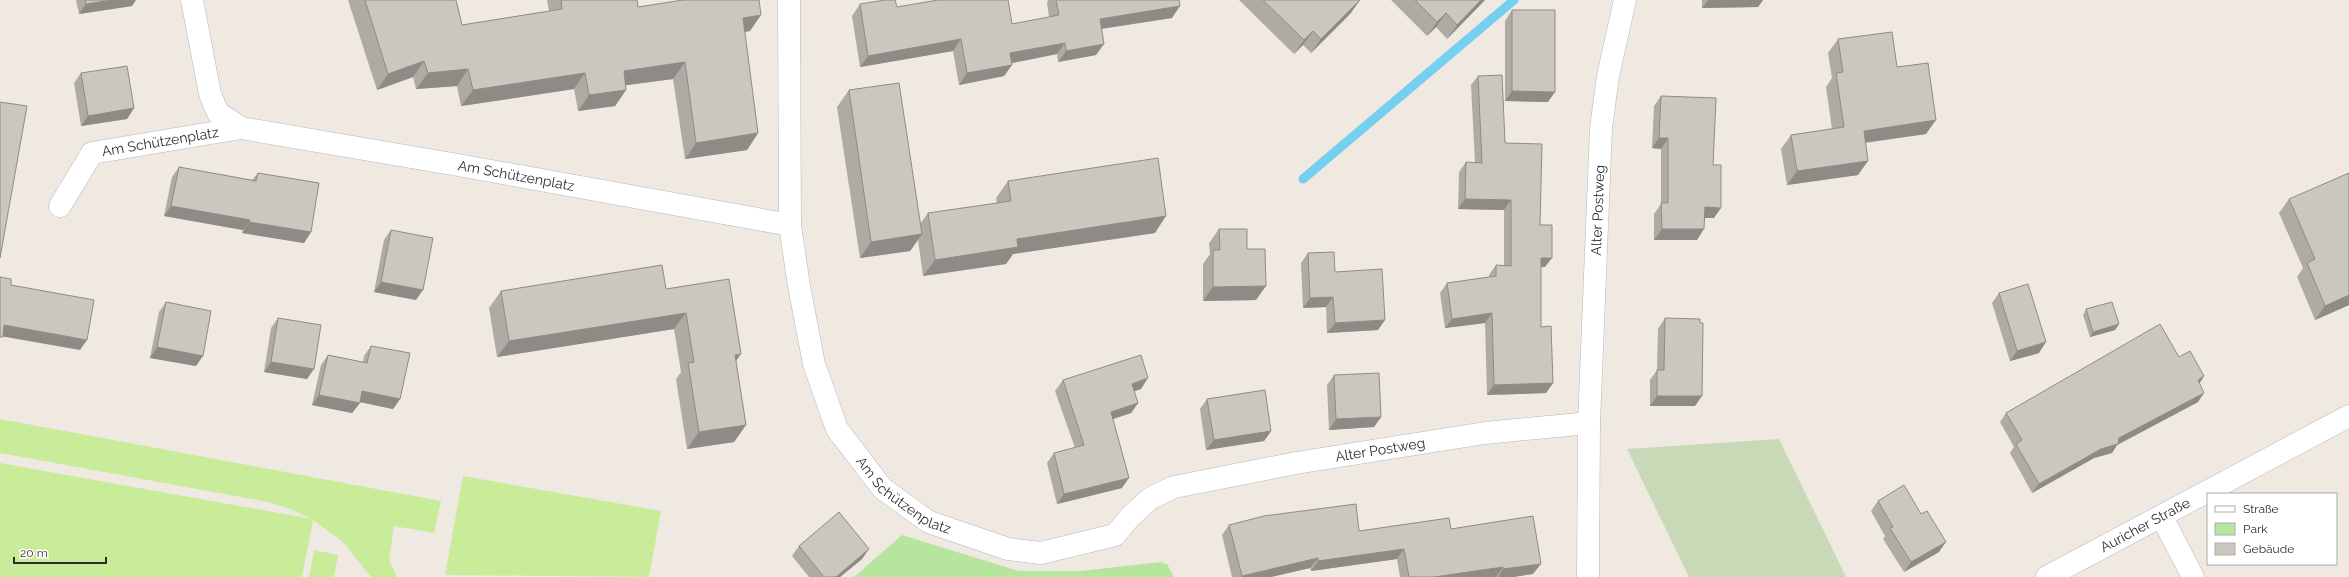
<svg xmlns="http://www.w3.org/2000/svg" width="2349" height="577" font-family="Raleway,sans-serif">
<style>
.green{fill:#b6e59e}
.cemetery{fill:#c8d9b8}
.pitch{fill:#c9ec9a}
.lines{fill:none;stroke-linecap:round;stroke-linejoin:round}
.stream{stroke:#75cff0;stroke-width:9}
.minor-casing{stroke:#b4b7c1;stroke-width:23}
.tertiary-casing{stroke:#b4b7c1;stroke-width:23}
.minor{stroke:#fff;stroke-width:22}
.tertiary{stroke:#fff;stroke-width:22}
.wall{fill:#afaba4}
.shaded-wall{fill:#8e8b86}
.building{fill:#cbc7bf;stroke:#8e8b86}
.labels{text-anchor:middle;stroke-width:4;stroke-linejoin:round;paint-order:stroke}
.street-label{font-size:14px;fill:#2e2e2e;stroke:#fff}
</style>
<rect width="100%" height="100%" fill="#efe9e1"/>
<path class="green" d="M902 535 1019 571H1081L1160 562 1167 564 1174 577H854Z"/>
<path class="cemetery" d="M1779 439 1846 577H1689L1627 449Z"/>
<g class="pitch">
<path d="M0 419 441 501 434 533 394 526 389 560 397 577H371L342 541 313 520 302 577H0V463L312 519 290 509 268 502 0 453Z"/>
<path d="M463 476 661 511 649 577 445 575Z"/>
<path d="M314 550 338 555 334 577H309Z"/>
</g>
<g class="lines">
<path class="stream" d="M1303 179 1514 0"/>
<g class="minor-casing">
<g id="minor">
<path id="s1" d="M192 0 210 94 218 113 241 128 458 165 790 225"/>
<path id="s2" d="M789 0 790 225 799 286 814 364 837 429 883 489 929 522 1008 549 1041 553 1115 535 1130 517 1151 498 1174 487 1296 463 1485 433 1589 423"/>
<path id="s3" d="M60 206 92 153 241 128"/>
<path d="M2162 517 2193 577"/>
<path id="s4" d="M1588 577 1589 423 1601 128 1608 76 1625 0"/>
</g>
</g>
<g class="tertiary-casing">
<g id="tertiary">
<path id="s5" d="M2047 577 2349 416"/>
</g>
</g>
<use href="#minor" class="minor"/>
<use href="#tertiary" class="tertiary"/>
</g>
<g class="wall">
<path d="M76 0H136L132 6 79 14Z"/>
<path d="M348 0H456L462 25 549 11 547 0H637L638 7 750 31 744 32 758 133 747 150 685 159 673 79 626 85V90L615 106 578 111 574 89 461 106 457 86 416 89 413 77 377 90Z"/>
<path d="M1048 0H1179L1172 18 1102 29 1096 55 1058 62 1057 54 1012 63V65L1004 76 959 85 953 51 860 67 852 16 860 4 897 7 1012 24 1049 17 1047 3Z"/>
<path d="M1239 0H1360L1350 14 1311 53 1303 45 1294 54Z"/>
<path d="M1391 0H1485L1447 39 1436 27 1427 36Z"/>
<path d="M1702 0H1763L1758 7 1702 8Z"/>
<path d="M1512 10 1548 102 1505 101V21Z"/>
<path d="M1838 39 1897 67 1926 134 1865 143 1858 175 1787 185 1781 149 1791 135 1832 129 1826 87 1832 78 1828 53Z"/>
<path d="M81 73 134 108 127 119 81 126 74 83Z"/>
<path d="M1478 76 1540 225 1545 267H1541V327L1553 383 1546 393 1487 395 1485 323 1445 328 1440 293 1447 283 1489 277V275L1496 265H1504V210L1458 209 1459 172 1466 162 1475 163 1471 85Z"/>
<path d="M849 90 920 224 928 213 997 203 996 198 1008 181 1155 233 1013 254 1006 264 923 276 918 240 910 251 860 258 837 107Z"/>
<path d="M1661 96 1714 218H1704L1697 240H1654V214L1661 204V149L1652 148 1654 106Z"/>
<path d="M179 167 252 180 258 173 311 232 304 243 242 233 243 230 164 216 172 177Z"/>
<path d="M2289 199 2349 305 2315 320 2297 277 2303 268 2279 213Z"/>
<path d="M1219 229 1247 249 1256 300 1203 301V264L1210 254 1209 243Z"/>
<path d="M391 230 416 300 374 292 384 240Z"/>
<path d="M1308 253 1335 272 1378 330 1327 333 1326 307 1303 308 1301 263Z"/>
<path d="M666 289 736 362 746 425 734 442 687 449 676 379 681 372 674 329 497 357 489 308 501 291Z"/>
<path d="M1999 293 2039 353 2010 361 1992 303Z"/>
<path d="M166 302 196 366 150 358 159 312Z"/>
<path d="M2086 309 2119 324 2115 330 2090 337 2083 315Z"/>
<path d="M278 318 307 379 264 372 271 328Z"/>
<path d="M1665 318 1695 406H1650V380L1657 370 1658 329Z"/>
<path d="M371 346 400 399 393 409 360 402 352 413 312 405 321 365 328 355 363 362 364 356Z"/>
<path d="M2179 357 2204 376 2199 383 2198 402 2117 445 2112 453 2094 458 2032 493 2010 453 2014 447 2000 422 2006 413Z"/>
<path d="M1334 375 1381 417 1374 427 1329 430 1327 385Z"/>
<path d="M1063 380 1141 389 1134 391 1138 403 1131 413 1113 419 1122 488 1057 504 1047 463 1054 453 1075 448 1055 391Z"/>
<path d="M1207 399 1271 431 1264 441 1206 450 1200 409Z"/>
<path d="M1878 501 1921 514 1939 552 1904 572 1883 539 1885 536 1871 511Z"/>
<path d="M1229 525 1359 531 1451 529 1533 574 1513 577H1400L1397 559 1311 571 1310 568 1271 577H1232L1222 535Z"/>
<path d="M799 546 862 559 840 577H809L792 556Z"/>
</g>
<g class="shaded-wall">
<path d="M112 0H136L132 6 79 14 86 4Z"/>
<path d="M1360 0 1350 14 1311 53 1321 39Z"/>
<path d="M1481 0H1485L1447 39 1457 25Z"/>
<path d="M1708 0H1763L1758 7 1702 8Z"/>
<path d="M1180 6 1172 18 1092 30 1100 19Z"/>
<path d="M1446 13 1436 27 1427 36 1437 22Z"/>
<path d="M761 15 750 31 731 34 743 18Z"/>
<path d="M1313 31 1303 45 1294 54 1304 40Z"/>
<path d="M961 39 953 51 860 67 868 56Z"/>
<path d="M1065 43 1057 54 1002 65 1010 53Z"/>
<path d="M1104 44 1096 55 1058 62 1066 51Z"/>
<path d="M424 61 413 77 377 90 388 74Z"/>
<path d="M685 62 673 79 613 87 624 71Z"/>
<path d="M1012 65 1004 76 959 85 967 73Z"/>
<path d="M468 69 457 86 416 89 428 73Z"/>
<path d="M585 73 574 89 461 106 473 90Z"/>
<path d="M626 90 615 106 578 111 589 95Z"/>
<path d="M1512 91 1555 92 1548 102 1505 101Z"/>
<path d="M134 108 127 119 81 126 88 116Z"/>
<path d="M1936 120 1926 134 1854 144 1864 131Z"/>
<path d="M758 133 747 150 685 159 696 143Z"/>
<path d="M1659 138H1668L1661 149 1652 148Z"/>
<path d="M1868 161 1858 175 1787 185 1797 171Z"/>
<path d="M1465 199 1511 200 1504 210 1458 209Z"/>
<path d="M171 206 250 220 243 230 164 216Z"/>
<path d="M1705 207 1721 208 1714 218H1697Z"/>
<path d="M1166 216 1155 233 1013 254 1006 264 923 276 935 260 1017 239Z"/>
<path d="M249 222 311 232 304 243 242 233Z"/>
<path d="M1662 229H1704L1697 240H1654Z"/>
<path d="M922 234 910 251 860 258 871 242Z"/>
<path d="M1541 258H1552L1545 267H1534Z"/>
<path d="M381 282 423 290 416 300 374 292Z"/>
<path d="M1266 286 1256 300 1203 301 1213 287Z"/>
<path d="M2349 295V305L2315 320 2325 306Z"/>
<path d="M1333 297 1326 307 1303 308 1310 298Z"/>
<path d="M686 313 674 329 497 357 509 341Z"/>
<path d="M1492 313 1485 323 1445 328 1452 319Z"/>
<path d="M1385 320 1378 330 1327 333 1335 323Z"/>
<path d="M2119 324 2115 330 2090 337 2093 332Z"/>
<path d="M4 325 87 340 80 350 0 336Z"/>
<path d="M2046 342 2039 353 2010 361 2017 351Z"/>
<path d="M157 347 203 356 196 366 150 358Z"/>
<path d="M741 354 729 371 735 355Z"/>
<path d="M271 362 314 369 307 379 264 372Z"/>
<path d="M2204 376 2198 386V380Z"/>
<path d="M1148 378 1141 389 1125 394 1132 384Z"/>
<path d="M1553 383 1546 393 1487 395 1494 385Z"/>
<path d="M362 391 400 399 393 409 355 401Z"/>
<path d="M2204 393 2198 402 2117 445 2112 453 2094 458 2032 493 2039 484 2119 438Z"/>
<path d="M319 395 360 403 352 413 312 405Z"/>
<path d="M1657 396H1702L1695 406H1650Z"/>
<path d="M1138 403 1131 413 1104 422 1111 412Z"/>
<path d="M1381 417 1374 427 1329 430 1336 419Z"/>
<path d="M746 425 734 442 687 449 699 432Z"/>
<path d="M1271 431 1264 441 1206 450 1214 440Z"/>
<path d="M1129 478 1122 488 1057 504 1064 494Z"/>
<path d="M1946 542 1939 552 1904 572 1911 562Z"/>
<path d="M869 549 862 559 840 577H836Z"/>
<path d="M1404 549 1397 559 1311 571 1318 561Z"/>
<path d="M1318 558 1310 568 1271 577H1241L1242 576Z"/>
<path d="M1541 564 1533 574 1513 577H1498L1503 569Z"/>
<path d="M1503 567 1496 577H1434Z"/>
</g>
<g class="building">
<path d="M85 0H112L86 4Z"/>
<path d="M365 0H456L462 25 562 9 561 0H637L638 7 683 0H759L761 15 743 18 758 133 696 143 685 62 624 71 626 90 589 95 585 73 473 90 468 69 428 73 424 61 388 74Z"/>
<path d="M885 0H895L897 7 938 0H1008L1012 24 1059 15 1056 0H1179L1180 6 1100 19 1104 44 1066 51 1065 43 1010 53 1012 65 967 73 961 39 868 56 860 4Z"/>
<path d="M1263 0H1360L1321 39 1313 31 1304 40Z"/>
<path d="M1415 0H1481L1457 25 1446 13 1437 22Z"/>
<path d="M1512 10H1555V92L1512 91Z"/>
<path d="M1892 32 1897 67 1928 63 1936 120 1864 131 1868 161 1797 171 1791 135 1844 127 1836 73 1843 72 1838 39Z"/>
<path d="M127 66 134 108 88 116 81 73Z"/>
<path d="M1502 75 1505 143 1542 144 1540 225H1552V258H1541V327L1551 326 1553 383 1494 385 1492 313 1452 319 1447 283 1496 276V265L1511 266V200L1465 199 1466 162 1482 163 1478 76Z"/>
<path d="M899 83 922 234 871 242 849 90Z"/>
<path d="M1661 96 1716 98 1713 165H1721V208L1705 207 1704 229H1662L1661 203H1668V138H1659Z"/>
<path d="M0 102 27 106 0 258Z"/>
<path d="M1158 158 1166 216 1017 239 1018 247 935 260 928 213 1011 201 1008 181Z"/>
<path d="M179 167 256 181 258 173 319 183 311 232 249 222 250 220 171 206Z"/>
<path d="M2349 173V295L2325 306 2307 263 2315 259 2289 199Z"/>
<path d="M1219 229H1247V249H1265L1266 286 1213 287V250H1220Z"/>
<path d="M391 230 433 238 423 290 381 282Z"/>
<path d="M1334 252 1335 272 1382 269 1385 320 1335 323 1333 297 1310 298 1308 253Z"/>
<path d="M662 265 666 289 729 279 741 354 735 355 746 425 699 432 688 363 694 362 686 313 509 341 501 291Z"/>
<path d="M0 277 11 279V285L94 300 87 340 4 325 3 337H0Z"/>
<path d="M2028 284 2046 342 2017 351 1999 293Z"/>
<path d="M166 302 211 311 203 356 157 347Z"/>
<path d="M2112 302 2119 324 2093 332 2086 309Z"/>
<path d="M278 318 321 325 314 369 271 362Z"/>
<path d="M1665 318 1700 319V323H1703L1702 396H1657V370H1664Z"/>
<path d="M2160 324 2179 357 2190 351 2204 376 2198 380 2204 393 2119 438 2118 444 2101 449 2039 484 2016 444 2022 440 2006 413Z"/>
<path d="M371 346 410 353 400 399 362 391 360 403 319 395 328 355 367 363Z"/>
<path d="M1141 355 1148 378 1132 384 1138 403 1111 412 1129 478 1064 494 1054 453 1084 445 1063 380Z"/>
<path d="M1379 373 1381 417 1336 419 1334 375Z"/>
<path d="M1265 390 1271 431 1214 440 1207 399Z"/>
<path d="M1904 485 1921 514 1927 511 1946 542 1911 562 1890 528 1893 527 1878 501Z"/>
<path d="M1356 504 1359 531 1449 518 1451 529 1533 516 1541 564 1503 569V567L1434 577H1409L1404 549 1318 561V558L1242 576 1229 525 1264 516Z"/>
<path d="M839 512 869 549 836 577H824L799 546Z"/>
</g>
<g class="labels">
<g class="street-label">
<text dy="5" stroke="none"><textPath href="#s3" startOffset="131">Am Schützenplatz</textPath></text>
<text dy="5" stroke="none"><textPath href="#s1" startOffset="423">Am Schützenplatz</textPath></text>
<text dy="5" stroke="none"><textPath href="#s4" startOffset="367">Alter Postweg</textPath></text>
<text dy="5" stroke="none"><textPath href="#s2" startOffset="1047">Alter Postweg</textPath></text>
<text dy="5" stroke="none"><textPath href="#s2" startOffset="531">Am Schützenplatz</textPath></text>
<text dy="5" stroke="none"><textPath href="#s5" startOffset="111">Auricher Straße</textPath></text>
</g>
</g>
<rect x="2207" y="493" width="130" height="72" fill="#ffffff" stroke="#ababab"/>
<rect x="2215" y="506" width="20" height="6" fill="#ffffff" stroke="#ababab"/>
<text x="2243" y="513" font-size="12" fill="#2e2e2e">Straße</text>
<rect x="2215" y="523" width="20" height="12" fill="#b6e59e" stroke="#ababab"/>
<text x="2243" y="533" font-size="12" fill="#2e2e2e">Park</text>
<rect x="2215" y="543" width="20" height="12" fill="#cbc7bf" stroke="#ababab"/>
<text x="2243" y="553" font-size="12" fill="#2e2e2e">Gebäude</text>
<path d="M14 557v6h92v-6" fill="none" stroke="#2e2e2e" stroke-width="2"/>
<text x="20" y="557" font-size="12" fill="#2e2e2e" stroke="#ffffff" stroke-width="3" paint-order="stroke">20 m</text>
</svg>
